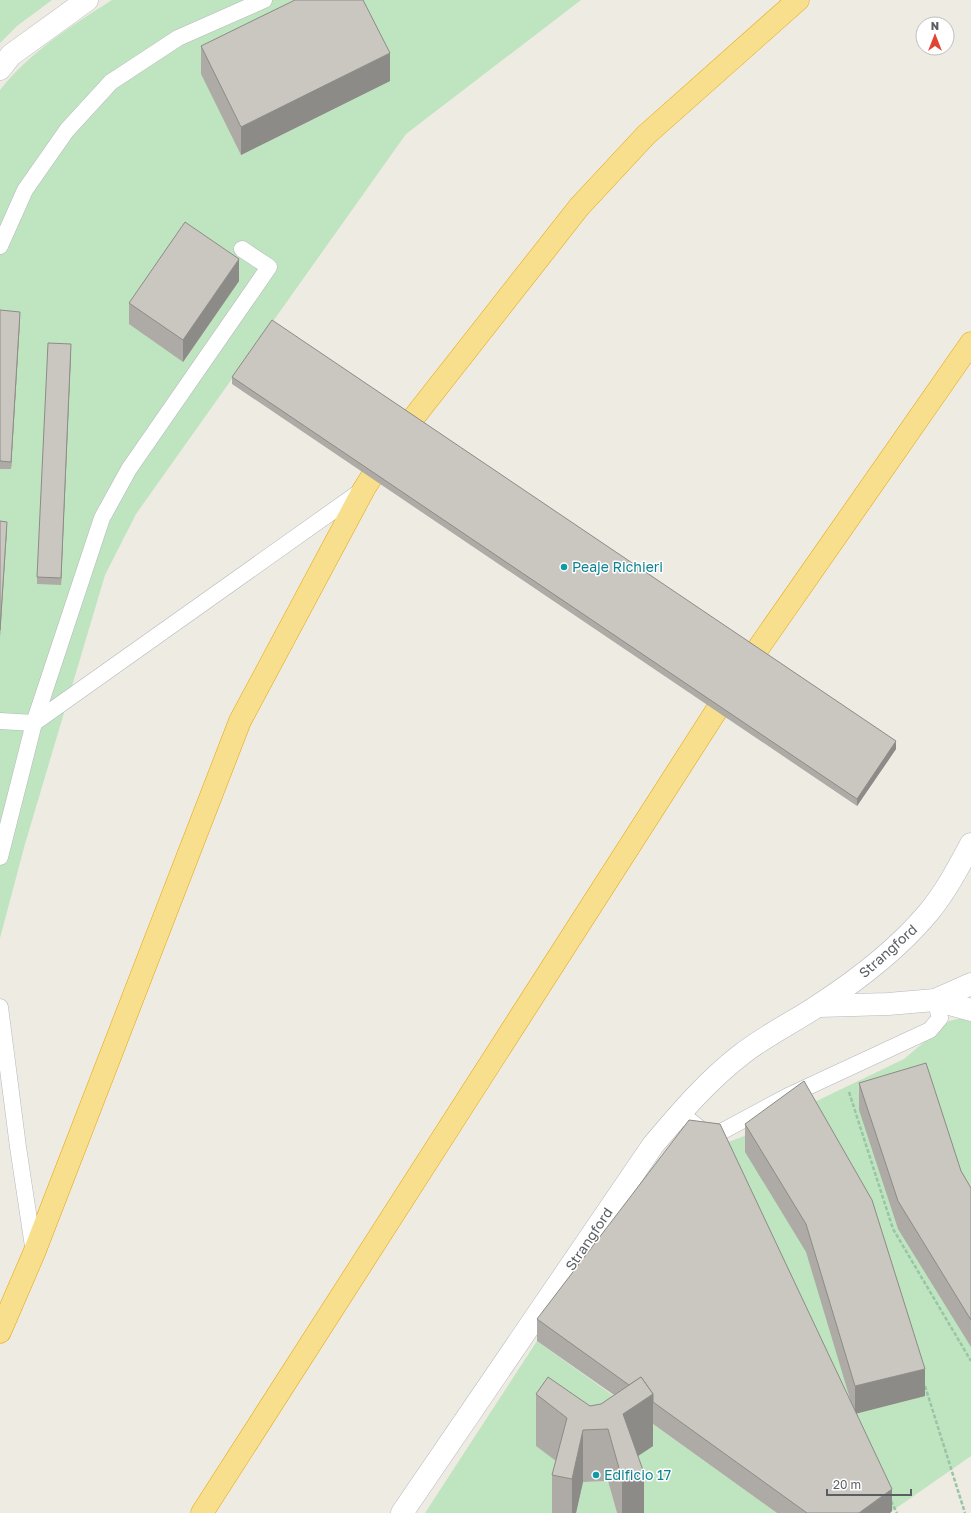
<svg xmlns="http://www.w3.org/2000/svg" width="971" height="1513" font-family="'Golos Text',sans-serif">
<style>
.green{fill:#bfe4c0}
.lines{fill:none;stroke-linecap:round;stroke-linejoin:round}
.lane-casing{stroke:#b5b8bc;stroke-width:17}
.secondary-casing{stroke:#b6b9be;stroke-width:23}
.highway-casing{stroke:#e6a509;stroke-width:23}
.path{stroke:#99c4a6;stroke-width:2.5;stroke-dasharray:4 2;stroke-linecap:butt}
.lane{stroke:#fff;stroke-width:16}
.secondary{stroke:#fff;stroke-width:22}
.highway{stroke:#f8df8d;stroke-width:22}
.wall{fill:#aeaba6}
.shaded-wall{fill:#8d8b87}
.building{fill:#cac7c1;stroke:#8d8b87}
.culture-dot{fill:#0f9aa8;stroke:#fff;stroke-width:1.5}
.labels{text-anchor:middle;stroke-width:3;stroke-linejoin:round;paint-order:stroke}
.culture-label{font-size:14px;fill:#0d838f;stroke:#fff;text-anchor:start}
.street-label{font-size:14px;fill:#5a5e62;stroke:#fff}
</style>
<rect width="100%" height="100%" fill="#edebe2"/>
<g class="green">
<path d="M0 0H52L17 26 0 43Z"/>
<path d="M112 0H581L406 134 136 514 105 575 25 844 0 938V90C30 52 71 26 112 0Z"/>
<path d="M962 1018 971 1020V1456L892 1511 720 1145 742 1137 904 1059 949 1021Z"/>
<path d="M537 1341 777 1513H639L623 1466 567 1470 556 1513H425Z"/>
<path d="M608 1481 617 1513H576L583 1482Z"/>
</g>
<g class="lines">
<g class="lane-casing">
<g id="lane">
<path d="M0 246 25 190 67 130 111 82 178 38 264 0"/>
<path d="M0 721 34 723 102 518 129 469 269 267 242 249"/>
<path d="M0 857 34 723 361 491"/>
<path d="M0 1007 18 1147 34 1253"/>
<path d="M680 1113 703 1131 719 1133 788 1096 930 1030 940 1018 935 1000"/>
</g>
</g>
<g class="secondary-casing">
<g id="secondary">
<path d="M0 69 11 55 87 0"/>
<path d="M935 1000 971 1010"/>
<path d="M819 1006 888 1004 935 1000 971 984"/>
<path d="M402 1513 653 1145C680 1113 708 1080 742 1054 766 1035 794 1022 819 1005 859 979 897 950 928 913 945 893 958 868 971 844"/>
</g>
</g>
<g class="highway-casing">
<g id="highway">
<path d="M0 1332 34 1253 240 721 364 489 389 449 579 207 646 135 798 0"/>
<path d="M202 1513 736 680 971 343"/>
</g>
</g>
<g class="path">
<path d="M849 1092 893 1229 971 1361"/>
<path d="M925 1386 965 1513"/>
<path d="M891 1501 897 1513"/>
</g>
<use href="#lane" class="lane"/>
<use href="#secondary" class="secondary"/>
<use href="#highway" class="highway"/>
</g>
<g class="wall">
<path d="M201 46 390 81 241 155 201 74Z"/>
<path d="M239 281 183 362 129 324V303Z"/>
<path d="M0 310 20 319 11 469H0Z"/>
<path d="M71 352 61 585 37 584V577Z"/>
<path d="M232 377 896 749 857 806 232 384Z"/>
<path d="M859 1083 961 1171 971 1188V1347L898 1229 859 1110Z"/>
<path d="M745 1124 925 1396 856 1413 892 1511 890 1513H777L653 1424V1446L638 1456 644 1513H617L608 1481 583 1482 576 1513H552V1475L556 1461 536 1446V1394L590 1406 601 1404 614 1395 537 1341V1319L851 1402 806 1252 745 1152Z"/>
</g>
<g class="shaded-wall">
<path d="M390 53V81L241 155V127Z"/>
<path d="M239 259V281L183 362V340Z"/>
<path d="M20 312V319L11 469V462Z"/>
<path d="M71 344V352L61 585V578Z"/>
<path d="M7 522V529L0 637V630Z"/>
<path d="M896 741V749L857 806V799Z"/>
<path d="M925 1369V1396L855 1414V1386Z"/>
<path d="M653 1394V1446L623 1466V1414Z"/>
<path d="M583 1430V1482L576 1513H572V1479Z"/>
<path d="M644 1473V1513H622V1479Z"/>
<path d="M892 1489V1511L890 1513H859Z"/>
</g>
<g class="building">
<path d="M295 0H363L390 53 241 127 201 46Z"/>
<path d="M185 222 239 259 183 340 129 303Z"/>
<path d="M0 310 20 312 11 462 0 461Z"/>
<path d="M272 320 896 741 857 799 232 377Z"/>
<path d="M48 343 71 344 61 578 37 577Z"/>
<path d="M0 521 7 522 0 630Z"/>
<path d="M926 1063 961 1171 971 1188V1320L898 1201 859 1083Z"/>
<path d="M804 1081 872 1200 925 1369 855 1386 806 1224 745 1124Z"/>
<path d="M689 1120 720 1124 892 1489 859 1513H807L653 1402V1394L641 1377 629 1385 537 1319Z"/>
<path d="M548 1377 590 1406 601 1404 641 1377 653 1394 623 1414 644 1473 622 1479 608 1429 583 1430 572 1479 552 1475 567 1418 536 1394Z"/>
</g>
<g class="culture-dot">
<circle cx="564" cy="567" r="4"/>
<circle cx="596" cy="1475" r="4"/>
</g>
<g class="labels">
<g class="culture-label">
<text x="572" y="572">Peaje Richieri</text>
<text x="604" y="1480">Edificio 17</text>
</g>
<g class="street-label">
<text transform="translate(888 951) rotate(-42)" y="5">Strangford</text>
<text transform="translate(589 1239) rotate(-56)" y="5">Strangford</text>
</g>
</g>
<g transform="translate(935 36)"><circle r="19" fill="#ffffff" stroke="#bdbfc0"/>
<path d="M0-3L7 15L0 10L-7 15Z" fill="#e24433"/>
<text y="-6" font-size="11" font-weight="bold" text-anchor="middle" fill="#5a5e62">N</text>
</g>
<path d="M827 1489v6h84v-6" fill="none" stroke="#5a5e62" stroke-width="2"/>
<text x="833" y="1489" font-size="12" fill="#5a5e62" stroke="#ffffff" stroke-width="3" paint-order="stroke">20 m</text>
</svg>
